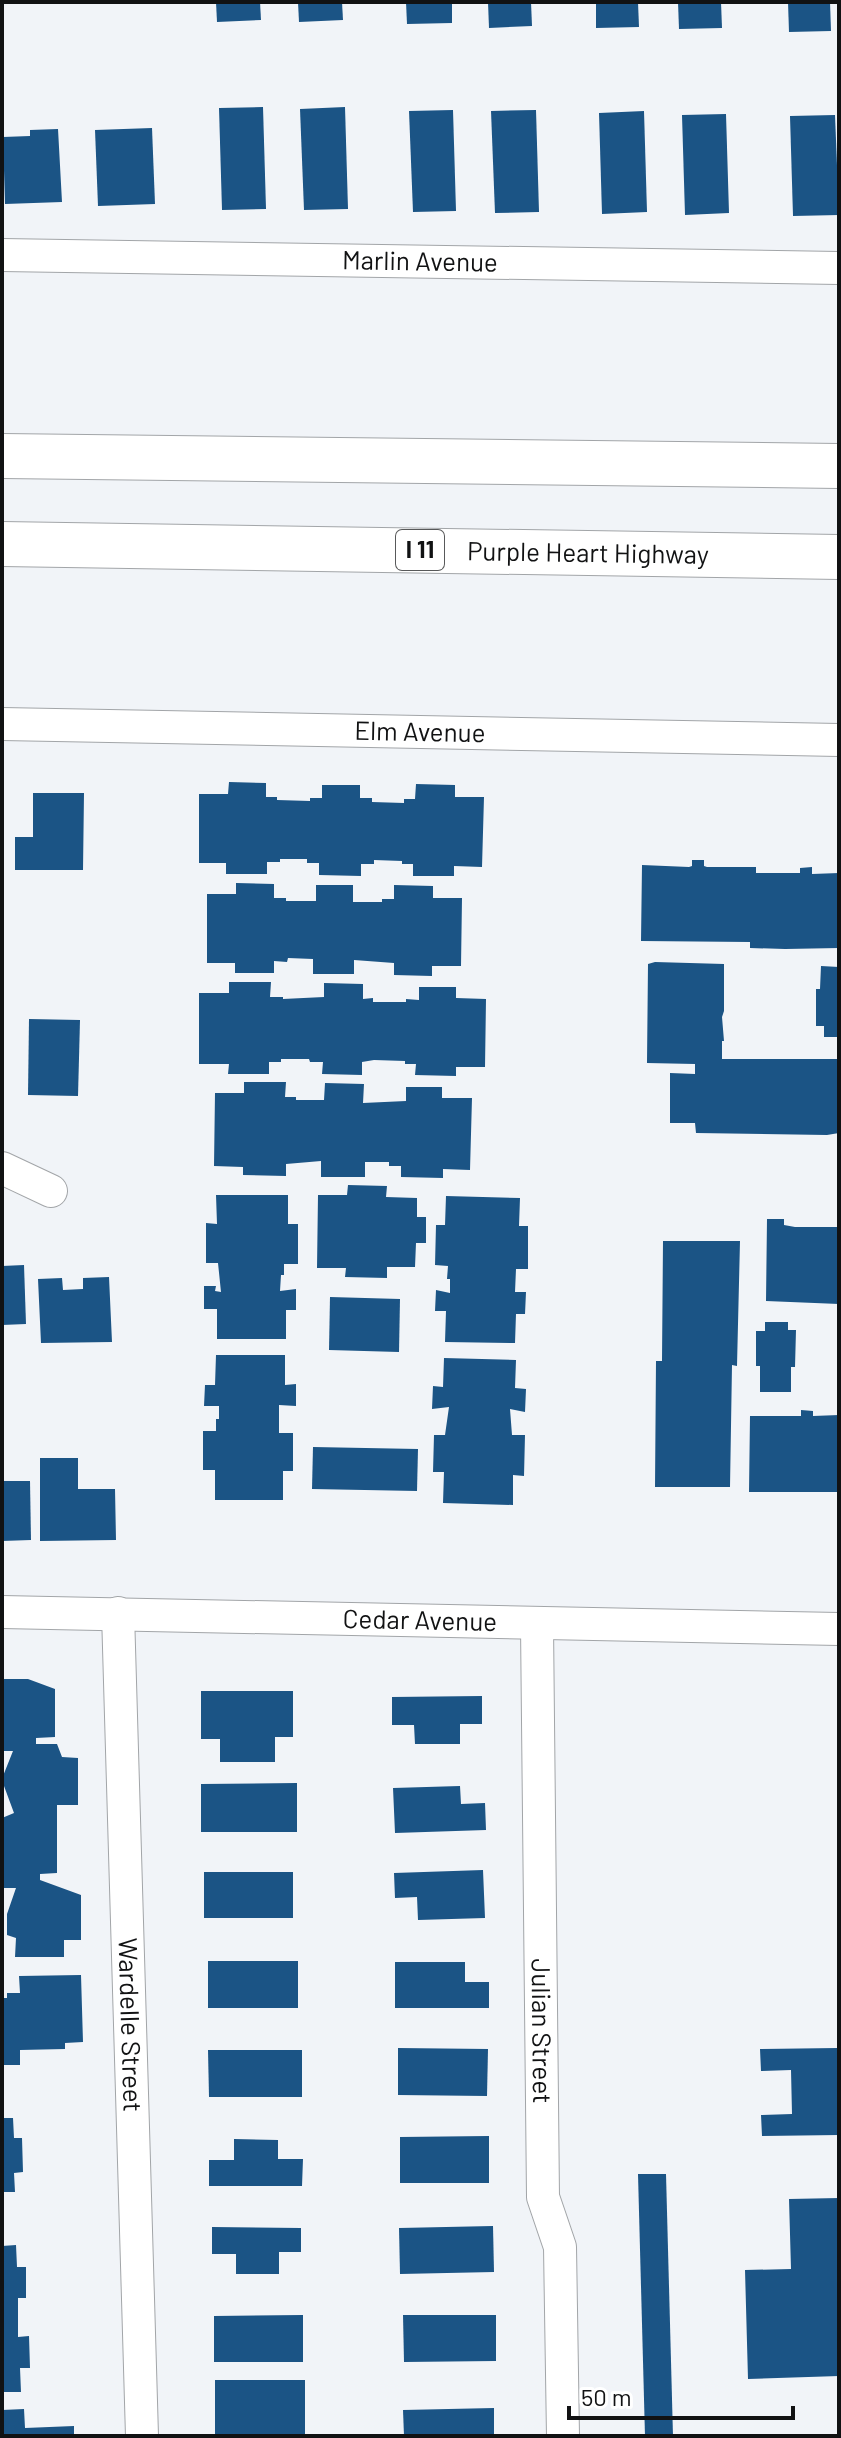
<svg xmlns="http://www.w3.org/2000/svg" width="841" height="2438" font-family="Barlow,sans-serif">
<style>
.building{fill:#1b5485}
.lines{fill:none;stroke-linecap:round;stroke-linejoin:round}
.street-casing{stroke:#a2a5a8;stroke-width:34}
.highway-casing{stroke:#a2a5a8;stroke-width:46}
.street{stroke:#fff;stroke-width:32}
.highway{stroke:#fff;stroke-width:44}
.labels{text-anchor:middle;stroke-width:8;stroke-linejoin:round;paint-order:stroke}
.shield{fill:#fff;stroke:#58595a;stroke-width:2}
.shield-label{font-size:24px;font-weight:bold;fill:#111213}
.street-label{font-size:26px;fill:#111213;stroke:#fff}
</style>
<rect width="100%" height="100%" fill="#f1f4f8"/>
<g class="building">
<path d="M216 2H260L261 20 217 22Z"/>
<path d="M298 2H342L343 20 299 22Z"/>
<path d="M406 2H452V23L407 24Z"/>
<path d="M488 2H531L532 26 489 28Z"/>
<path d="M596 2H638L639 27 596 28Z"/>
<path d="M678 2H721L722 28 679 29Z"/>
<path d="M788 2H830L831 31 789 32Z"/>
<path d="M263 107 266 209 222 210 219 108Z"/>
<path d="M345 107 348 209 304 210 300 109Z"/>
<path d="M453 110 456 211 413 212 409 111Z"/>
<path d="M536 110 539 212 495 213 491 111Z"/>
<path d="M644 111 647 212 602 214 599 113Z"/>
<path d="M726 114 729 213 685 215 682 115Z"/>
<path d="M835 115 839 215 793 216 790 116Z"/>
<path d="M152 128 155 204 98 206 95 130Z"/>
<path d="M58 129 62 202 5 204 3 137 30 136V130Z"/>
<path d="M229 782 266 783V797H277V800L310 801V798H322V785H360V798H372V802L404 803V799H415L416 784 455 785V797H484L482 867 454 866V876H413V864H402V861L374 860V864H361V876L319 875V863H307V859H280V862H267V874H226V863H199V794H228Z"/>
<path d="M33 793H84L83 870H15V837H33Z"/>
<path d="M692 860H704V866L707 867H756V873H800V868L812 867V874L839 873V948L785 949 750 948V942L641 941 642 865 689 867 692 866Z"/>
<path d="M236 883 274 884V898H286V901H316V885H353V902H382V899H394V885L433 886V898H462L461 966H432V976L394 975V963L354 960V974H313V959L288 958 287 962 274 961V973H235V963H207V894H236Z"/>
<path d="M655 962 724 964V1011L722 1017 724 1041H722V1059H839V1133L827 1135 696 1133 695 1123H670V1073L695 1074V1064L647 1063 648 964Z"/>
<path d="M821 966 839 967V1037H824V1026H816V989H820Z"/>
<path d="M229 982H271L270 997H283V999L324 997V983L363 984V999L373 998V1002H406V999L419 1000V987H456V998L486 999 485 1067H456V1076L415 1075 416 1064H405V1061L374 1060 362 1062V1075L322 1074 323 1062H310L309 1059H281V1062H269V1074H228L229 1064H199V993H229Z"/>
<path d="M29 1019 80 1020 78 1096 28 1095Z"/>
<path d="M244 1082H286L285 1097H296V1100H324L325 1083 364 1084 363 1103 406 1101V1087H442V1098H472L470 1170 443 1169V1178L401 1177V1166H389V1162H365V1177H321V1161L286 1164V1176L243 1175V1167L214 1166 215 1093H244Z"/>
<path d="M348 1185 387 1186 386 1197 417 1198V1217H426V1243H416L415 1267H387V1278L345 1277 346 1268H317L318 1195H347Z"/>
<path d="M216 1195H288V1224H298V1264H284V1275H281L280 1291 296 1289V1310H286V1339H217V1309H204V1286H216L215 1291 221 1292 218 1263H206V1223L217 1224Z"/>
<path d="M446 1196 520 1198 519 1226H528V1269H516L515 1292H526L525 1314H516L515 1343 445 1342 446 1311H435L436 1290 450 1293V1279H447L448 1266 435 1265 436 1225H445Z"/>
<path d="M767 1219H784V1225L795 1227H839V1304L766 1301Z"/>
<path d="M663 1241H740L737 1366 732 1365 730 1487H655L656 1361H662Z"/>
<path d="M24 1265 26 1324 2 1325V1266Z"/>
<path d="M109 1277 112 1342 41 1343 38 1279 62 1278 63 1290 83 1289V1278Z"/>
<path d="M330 1297 400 1299 399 1352 329 1350Z"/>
<path d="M765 1322H788V1330H796L795 1367H791V1392H760V1366H756V1331H765Z"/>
<path d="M216 1355H285V1385L296 1384V1406L279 1405V1433H293V1471H283V1500H215V1470H203V1431H216V1419H219V1406H204L205 1385H215Z"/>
<path d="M444 1358 516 1360 515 1388 526 1389 525 1412 510 1409 512 1435H525L524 1476 513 1475V1505L443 1503 444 1472H433L434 1435H445L449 1407 432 1409 433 1386 443 1387Z"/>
<path d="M801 1410 813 1411V1416L839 1415V1492H749L750 1416H801Z"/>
<path d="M313 1447 418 1449 417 1491 312 1489Z"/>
<path d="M40 1458H78V1489H115L116 1540 40 1541Z"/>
<path d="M2 1481H30L31 1540 2 1541Z"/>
<path d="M2 1679H28L55 1689V1737L36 1738V1744H57L62 1757 78 1758V1805H57V1873L40 1874V1880L81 1895V1940H64V1957H15L16 1938 7 1935V1914L16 1888H2V1818L14 1813 4 1786 3 1776 13 1751H2Z"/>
<path d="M201 1691H293V1737H275V1762H220V1739H201Z"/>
<path d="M482 1696V1724H460V1744H415L414 1725H392V1697Z"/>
<path d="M297 1783V1832H201V1784Z"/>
<path d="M460 1786 461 1804 485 1803 486 1830 395 1833 393 1788Z"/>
<path d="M483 1870 485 1918 418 1920 417 1897 395 1898 394 1873Z"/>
<rect x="204" y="1872" width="89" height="46"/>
<rect x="208" y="1961" width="90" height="47"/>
<path d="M395 1962H465V1982H489V2008H395Z"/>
<path d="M81 1975 83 2042 65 2043V2049L20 2050V2065H2V1998H7V1993H20L19 1976Z"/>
<path d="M398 2048 488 2049 487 2096 398 2095Z"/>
<path d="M837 2048 839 2135 762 2136 761 2115 792 2114 791 2070 761 2071 760 2049Z"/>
<path d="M208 2050H302V2097H209Z"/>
<path d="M2 2118H13L14 2138H22L23 2172 14 2173 15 2192H2Z"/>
<path d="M489 2136V2183H400V2137Z"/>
<path d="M234 2139 278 2140V2159H303L302 2186H209V2160H234Z"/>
<path d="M638 2174H666L673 2436H645Z"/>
<path d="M839 2198V2376L748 2379 745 2270 791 2269 789 2199Z"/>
<path d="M493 2226 494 2272 400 2274 399 2228Z"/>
<path d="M212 2227 301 2228V2252H279V2274H236V2254H212Z"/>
<path d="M16 2245 17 2267H26V2298H18V2337L29 2336 30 2368H20L21 2392H2V2246Z"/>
<path d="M303 2315V2362H214V2316Z"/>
<path d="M403 2315H496V2361L404 2362Z"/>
<rect x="215" y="2380" width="90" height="56"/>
<path d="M494 2408V2436H404L403 2410Z"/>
<path d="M24 2409 25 2428 74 2426V2436H2V2410Z"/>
</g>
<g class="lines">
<g class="street-casing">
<g id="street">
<path id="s1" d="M2 255 839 268"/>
<path id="s2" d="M2 724 839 740"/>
<path d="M2 1168 51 1191"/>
<path id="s3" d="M2 1612 839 1629"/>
<path id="s4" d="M118 1613 142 2436"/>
<path id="s5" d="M537 1625 543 2197 560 2247 563 2436"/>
</g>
</g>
<g class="highway-casing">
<g id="highway">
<path d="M2 456 839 466"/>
<path id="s6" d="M2 544 839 557"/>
</g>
</g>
<use href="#street" class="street"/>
<use href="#highway" class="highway"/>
</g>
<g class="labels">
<rect class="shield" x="396" y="530" width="48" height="40" rx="6"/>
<g class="shield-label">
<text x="420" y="558">I 11</text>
</g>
<g class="street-label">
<text dy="9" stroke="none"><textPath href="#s1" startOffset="418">Marlin Avenue</textPath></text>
<text dy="9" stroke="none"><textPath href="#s6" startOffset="586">Purple Heart Highway</textPath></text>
<text dy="9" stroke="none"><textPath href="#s2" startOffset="418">Elm Avenue</textPath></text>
<text dy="9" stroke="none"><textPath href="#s3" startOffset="418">Cedar Avenue</textPath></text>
<text dy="9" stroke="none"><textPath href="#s4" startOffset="412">Wardelle Street</textPath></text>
<text dy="9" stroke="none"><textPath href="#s5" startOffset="406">Julian Street</textPath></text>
</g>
</g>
<rect width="841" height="2438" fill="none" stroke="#111213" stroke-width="8"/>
<path d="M569 2406v12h224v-12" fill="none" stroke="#111213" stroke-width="4"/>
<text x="581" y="2406" font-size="24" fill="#111213" stroke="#ffffff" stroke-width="6" paint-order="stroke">50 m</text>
</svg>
